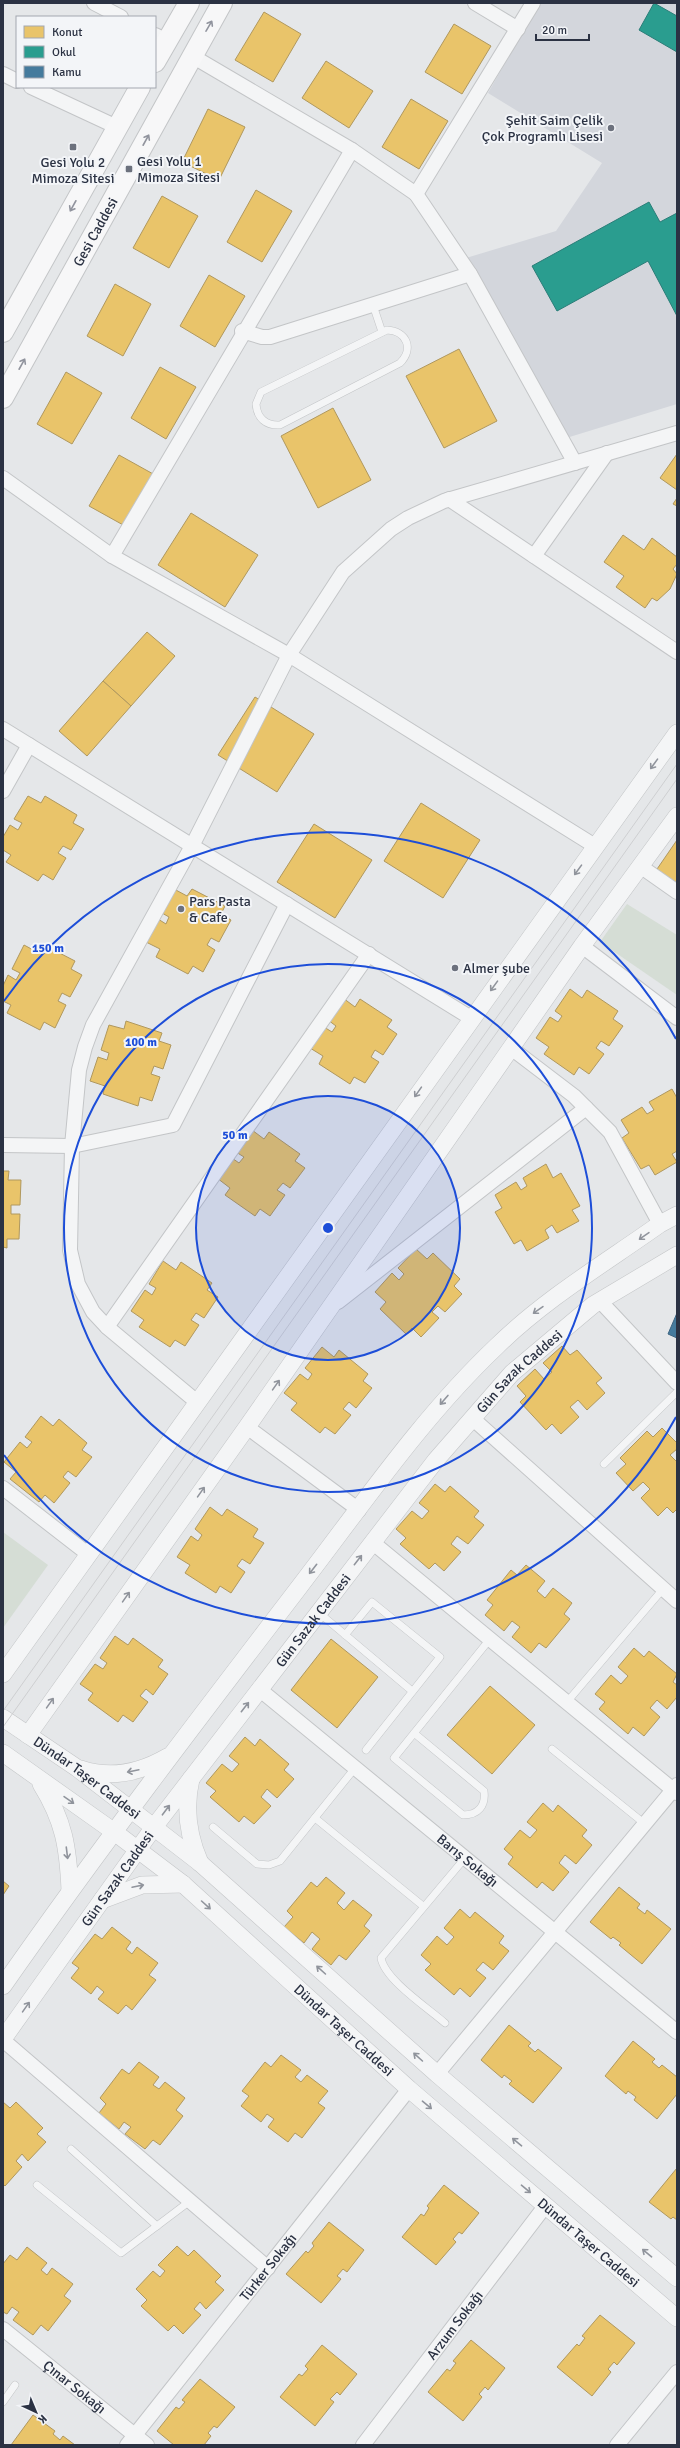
<svg xmlns="http://www.w3.org/2000/svg" width="680" height="2448" font-family="Signika,sans-serif">
<style>
.built{fill:#d3d6dc}
.green{fill:#d5ddd5}
.homes{fill:#e9c46a;stroke:#b0985e}
.schools{fill:#2a9d8f;stroke:#2a7d78}
.public{fill:#457b9d;stroke:#3d6582}
.lines{fill:none;stroke-linecap:round;stroke-linejoin:round}
.service-casing{stroke:#c3c5c7;stroke-width:8}
.minor-casing{stroke:#c3c5c7;stroke-width:16}
.tertiary-casing{stroke:#c3c5c7;stroke-width:18}
.secondary-casing{stroke:#c3c5c7;stroke-width:22}
.service{stroke:#f4f5f6;stroke-width:7}
.minor{stroke:#f4f5f6;stroke-width:14}
.tertiary{stroke:#f4f5f6;stroke-width:17}
.secondary{stroke:#f7f7f8;stroke-width:20}
.tram{stroke:#cecfd1;stroke-width:1}
.oneway{stroke:#91949e}
.oneway2{stroke:#90949c}
.ring{fill:none;stroke:#1d4ed8;stroke-width:2}
.poi-dot{fill:#6c717d;stroke:#f3f5f8;stroke-width:1.5}
.labels{text-anchor:middle;stroke-width:4;stroke-linejoin:round;paint-order:stroke}
.poi-label{font-size:14px;fill:#2b3243;stroke:#f3f5f8;text-anchor:start}
.street-label{font-size:14px;fill:#2b3243;stroke:#f3f5f8}
.centre{fill:#1d4ed8;stroke:#f3f5f8;stroke-width:2}
.ring-label{font-size:12px;text-anchor:middle;font-weight:bold;fill:#1d4ed8;stroke:#f3f5f8;stroke-width:4;stroke-linejoin:round;paint-order:stroke}
</style>
<rect width="100%" height="100%" fill="#e5e7e9"/>
<path class="built" d="M539 3H677V404L563 439 466 258 556 231 602 163 488 93Z"/>
<g class="green">
<path d="M627 904 677 935V995L600 942Z"/>
<path d="M3 1532 48 1565 3 1628Z"/>
</g>
<g class="homes">
<path d="M264 12 301 34 273 82 235 60Z"/>
<path d="M454 24 491 46 462 94 425 72Z"/>
<path d="M326 61 373 91 349 128 302 98Z"/>
<path d="M411 99 448 121 419 169 382 147Z"/>
<path d="M208 109 245 127 219 180 182 162Z"/>
<path d="M256 190 292 211 262 262 227 242Z"/>
<path d="M162 196 198 216 169 268 133 248Z"/>
<path d="M209 275 245 296 215 347 180 326Z"/>
<path d="M115 284 151 304 123 356 87 336Z"/>
<path d="M459 349 497 421 444 448 406 376Z"/>
<path d="M160 367 196 387 166 439 131 418Z"/>
<path d="M66 372 102 393 72 444 37 424Z"/>
<path d="M333 408 371 480 318 508 281 436Z"/>
<path d="M677 454V490L660 478Z"/>
<path d="M119 455 155 475 125 526 89 506Z"/>
<path d="M677 498V506L673 504Z"/>
<path d="M191 513 258 555 225 607 158 565Z"/>
<path d="M623 535 644 550 652 538 677 557V564L673 569 677 574 670 589 657 601 652 598 645 608 616 587 624 576 604 562Z"/>
<path d="M147 632 175 656 131 706 103 681Z"/>
<path d="M103 681 131 706 87 756 59 731Z"/>
<path d="M255 697 314 734 277 792 218 755Z"/>
<path d="M28 796 41 803 45 796 77 815 73 823 84 829 71 850 63 846 58 853 66 858 53 880 43 874 38 881 6 862 11 855 3 850V837L10 825 18 830 22 823 14 819Z"/>
<path d="M421 803 480 840 443 898 384 861Z"/>
<path d="M314 824 372 860 335 918 277 882Z"/>
<path d="M677 840V887L655 872Z"/>
<path d="M174 889 187 896 192 889 225 906 221 914 231 920 219 942 211 938 207 945 215 950 203 972 193 966 188 974 156 957 160 949 146 942 158 919 166 924 169 917 162 913Z"/>
<path d="M42 944 75 961 71 969 82 975 70 997 62 993 58 1001 66 1005 55 1028 44 1022 40 1030 7 1013 11 1005 3 1001V986L8 975 16 980 20 973 12 969 24 945 37 952Z"/>
<path d="M570 989 582 998 587 990 618 1011 613 1019 623 1026 609 1046 601 1041 596 1048 604 1054 589 1074 579 1067 574 1075 544 1054 549 1047 536 1038 550 1017 558 1022 562 1016 555 1011Z"/>
<path d="M343 998 355 1007 360 999 392 1020 387 1027 397 1034 383 1055 375 1050 371 1057 379 1062 365 1083 354 1077 350 1084 319 1064 323 1056 310 1048 324 1027 332 1032 336 1026 328 1020Z"/>
<path d="M126 1021 162 1033 159 1041 171 1045 163 1069 154 1066 151 1074 160 1077 152 1101 140 1097 138 1106 103 1094 105 1086 90 1081 98 1057 107 1060 109 1053 101 1050 109 1025 124 1029Z"/>
<path d="M672 1089 677 1098V1151L672 1154 677 1162 655 1175 649 1165 641 1169 622 1138 629 1133 621 1120 642 1107 647 1114 654 1110 649 1102Z"/>
<path d="M252 1130 264 1139 269 1132 300 1154 295 1161 305 1168 290 1188 283 1183 277 1190 285 1195 270 1216 260 1209 255 1216 225 1195 230 1188 217 1178 232 1158 239 1163 244 1157 236 1152Z"/>
<path d="M546 1164 553 1178 561 1173 580 1206 572 1210 579 1221 557 1233 552 1225 545 1230 549 1238 527 1251 521 1240 514 1244 495 1212 502 1208 495 1195 516 1182 521 1190 527 1186 523 1178Z"/>
<path d="M3 1171H9L8 1180H21L20 1205H11V1214H20L19 1239H7V1248L3 1247Z"/>
<path d="M416 1249 427 1259 433 1253 460 1279 454 1286 462 1294 445 1312 438 1306 432 1312 439 1318 421 1337 412 1328 406 1334 380 1309 386 1302 375 1292 392 1273 399 1280 404 1274 398 1268Z"/>
<path d="M163 1261 176 1270 181 1262 212 1283 207 1290 218 1297 204 1318 196 1313 191 1320 199 1325 185 1346 175 1340 170 1347 139 1327 144 1320 131 1311 145 1290 152 1295 156 1288 149 1284Z"/>
<path d="M562 1346 570 1355 577 1350 602 1378 596 1383 605 1393 587 1410 578 1400 570 1407 579 1417 561 1434 552 1424 546 1430 520 1402 526 1396 517 1386 535 1369 544 1379 552 1372 543 1363Z"/>
<path d="M322 1347 334 1357 339 1350 368 1374 363 1381 372 1388 356 1408 349 1402 343 1409 351 1415 335 1434 325 1427 320 1433 291 1410 297 1403 284 1393 300 1374 308 1380 312 1374 305 1368Z"/>
<path d="M41 1416 53 1426 59 1419 87 1443 82 1450 92 1457 76 1477 68 1471 63 1477 70 1483 54 1503 45 1495 39 1502 10 1479 16 1472 4 1462 20 1442 27 1448 32 1442 25 1437Z"/>
<path d="M662 1428 677 1443V1449L670 1455 677 1462V1509L673 1513 667 1507 658 1516 641 1498 650 1489 643 1482 633 1491 616 1473 626 1464 620 1458 647 1431 653 1437Z"/>
<path d="M435 1484 445 1492 450 1486 479 1511 474 1517 484 1525 468 1544 457 1536 451 1544 461 1552 444 1571 435 1563 429 1569 400 1544 406 1538 396 1529 412 1511 422 1519 429 1511 419 1503Z"/>
<path d="M210 1507 222 1516 227 1509 258 1529 253 1537 264 1543 250 1564 242 1559 237 1566 245 1572 231 1593 220 1586 216 1593 185 1573 190 1565 177 1557 191 1536 198 1541 202 1535 195 1529Z"/>
<path d="M526 1565 545 1581 537 1591 545 1598 553 1588 572 1603 564 1614 570 1619 546 1648 539 1643 531 1653 512 1637 520 1627 512 1621 504 1631 485 1615 493 1605 487 1600 511 1570 517 1575Z"/>
<path d="M115 1636 128 1645 133 1638 163 1660 158 1667 168 1674 153 1695 146 1689 140 1696 148 1702 133 1722 123 1715 118 1722 88 1700 93 1693 80 1684 95 1664 103 1669 107 1663 100 1658Z"/>
<path d="M331 1639 378 1677 337 1728 291 1690Z"/>
<path d="M634 1648 644 1657 649 1651 677 1674 673 1682 677 1685V1697L667 1709 657 1700 650 1708 660 1717 644 1736 633 1727 628 1734 599 1709 605 1702 595 1694 611 1675 621 1684 628 1676 618 1667Z"/>
<path d="M490 1686 535 1725 492 1774 447 1735Z"/>
<path d="M245 1737 255 1746 260 1739 289 1764 284 1770 294 1779 277 1798 267 1789 261 1797 271 1806 254 1824 244 1816 239 1822 210 1797 216 1791 206 1783 222 1764 232 1772 239 1764 229 1756Z"/>
<path d="M543 1803 553 1812 558 1805 587 1830 582 1836 592 1845 576 1864 565 1855 559 1863 569 1872 553 1891 542 1882 537 1888 508 1864 513 1857 504 1849 520 1830 530 1838 537 1830 527 1822Z"/>
<path d="M326 1877 345 1893 337 1903 344 1910 353 1900 372 1915 364 1926 370 1931 346 1960 339 1955 331 1965 312 1949 320 1939 312 1932 304 1943 284 1927 293 1917 287 1911 311 1882 317 1887Z"/>
<path d="M3 1881 9 1886 3 1895Z"/>
<path d="M619 1887 640 1904 637 1908 645 1914 647 1910 671 1929 642 1964 619 1945 621 1943 613 1937 611 1939 590 1922Z"/>
<path d="M460 1909 470 1918 475 1912 504 1936 499 1943 509 1951 493 1970 483 1962 476 1970 486 1978 470 1997 460 1988 454 1995 425 1970 431 1964 421 1955 437 1936 447 1945 454 1937 444 1928Z"/>
<path d="M112 1927 131 1942 126 1949 132 1954 137 1947 158 1963 149 1975 156 1980 132 2010 126 2005 118 2014 98 1999 104 1992 97 1986 91 1994 71 1978 79 1968 72 1963 95 1934 102 1939Z"/>
<path d="M509 2025 531 2043 528 2046 535 2052 538 2049 562 2068 533 2103 509 2084 512 2081 504 2075 502 2078 481 2060Z"/>
<path d="M633 2041 655 2059 652 2062 659 2068 662 2065 677 2077V2094L657 2119 634 2100 636 2097 628 2091 626 2094 605 2076Z"/>
<path d="M281 2055 301 2070 295 2077 301 2082 307 2075 328 2091 318 2103 325 2108 302 2138 295 2133 288 2142 268 2127 274 2119 267 2114 261 2122 241 2106 249 2096 242 2091 265 2062 271 2067Z"/>
<path d="M139 2062 159 2077 153 2085 159 2089 165 2082 185 2098 176 2110 183 2116 160 2145 153 2140 145 2149 125 2134 131 2127 124 2122 119 2129 99 2113 106 2104 100 2098 122 2069 129 2074Z"/>
<path d="M3 2102 10 2108 16 2102 43 2128 37 2134 46 2142 28 2161 22 2154 16 2161 22 2167 5 2186 3 2184Z"/>
<path d="M677 2168V2220L673 2217 671 2219 649 2202Z"/>
<path d="M444 2185 479 2213 462 2234 459 2232 453 2239 456 2242 436 2265 402 2237 421 2214 424 2216 429 2208 427 2206Z"/>
<path d="M329 2222 364 2250 347 2272 343 2269 337 2276 341 2279 321 2303 286 2274 306 2251 308 2253 314 2246 312 2243Z"/>
<path d="M177 2246 188 2256 194 2250 221 2276 215 2282 224 2290 206 2309 200 2302 194 2309 201 2315 183 2334 174 2325 168 2331 141 2306 147 2300 136 2289 153 2271 160 2277 165 2271 158 2265Z"/>
<path d="M27 2247 47 2263 41 2270 47 2275 52 2268 73 2284 64 2296 71 2301 48 2331 41 2325 33 2335 13 2320 19 2312 12 2307 7 2314 3 2312V2264L10 2255 17 2260Z"/>
<path d="M600 2315 635 2343 617 2365 614 2362 608 2369 611 2372 592 2396 557 2367 577 2344 579 2346 585 2338 582 2336Z"/>
<path d="M471 2340 505 2368 488 2390 485 2387 479 2394 482 2397 463 2421 428 2392 447 2369 450 2371 456 2363 453 2361Z"/>
<path d="M322 2345 357 2374 340 2395 337 2392 330 2399 334 2402 315 2426 280 2397 299 2374 302 2376 308 2369 305 2366Z"/>
<path d="M200 2379 235 2407 217 2428 214 2426 208 2433 211 2436 204 2445H174L157 2431 176 2407 179 2409 185 2402 182 2400Z"/>
<path d="M33 2415 55 2431 53 2434 60 2440 63 2436 75 2445H11Z"/>
</g>
<g class="schools">
<path d="M654 3 677 16V52L639 30Z"/>
<path d="M649 202 660 222 677 213V316L648 261 557 311 532 266Z"/>
</g>
<path class="public" d="M677 1313V1338L668 1334Z"/>
<g class="lines">
<g class="service-casing">
<g id="service">
<path d="M373 305 382 332"/>
<path d="M387 330C407 331 414 349 400 363L280 425C266 426 257 418 256 404L261 392Z"/>
<path d="M604 1464 677 1392"/>
<path d="M318 1612 412 1691"/>
<path d="M345 1635 372 1602 440 1657 366 1750"/>
<path d="M567 1702 663 1589"/>
<path d="M414 1733 484 1791C486 1806 478 1815 463 1815L394 1758 490 1639"/>
<path d="M552 1749 645 1824"/>
<path d="M315 1818 423 1906"/>
<path d="M213 1827 257 1864 269 1865 280 1861 355 1768"/>
<path d="M445 2023C428 2008 385 1980 381 1958L465 1858"/>
<path d="M71 2149 157 2226"/>
<path d="M37 2185 121 2253 190 2201"/>
<path d="M3 2402 15 2385"/>
</g>
</g>
<g class="minor-casing">
<g id="minor">
<path d="M94 3 121 17"/>
<path d="M475 3 518 29"/>
<path d="M155 35 167 41"/>
<path d="M192 56 352 150 416 194 533 3"/>
<path d="M3 74 17 81"/>
<path d="M31 87 117 127"/>
<path d="M416 194 470 274 575 463"/>
<path d="M242 331 262 337H270L470 274"/>
<path d="M3 478 112 556 289 655 595 846"/>
<path d="M449 499 677 652"/>
<path d="M112 556 352 150"/>
<path d="M534 556 607 453"/>
<path d="M3 729 471 1018"/>
<path d="M3 791 29 745"/>
<path d="M640 866 677 892"/>
<path d="M582 946 677 1018"/>
<path d="M511 1048 574 1096 610 1132 660 1224"/>
<path d="M3 1145 72 1146 173 1125 287 904"/>
<path d="M600 1301 677 1383"/>
<path d="M338 1302 586 1108"/>
<path d="M107 1327 369 954"/>
<path d="M197 1402 107 1327 93 1312 78 1284 70 1250 72 1146 79 1070 85 1047 93 1025 192 846 289 655 343 572 391 529 408 518 444 501 677 433"/>
<path d="M472 1418 677 1601"/>
<path d="M247 1427 359 1510"/>
<path d="M3 1488 88 1554"/>
<path d="M372 1542 677 1793"/>
<path id="s1" d="M259 1689 677 2032"/>
<path d="M3 2040 268 2268"/>
<path d="M437 2074 677 1785"/>
<path id="s2" d="M3 2329 147 2445"/>
<path id="s3" d="M127 2445 409 2089"/>
<path id="s4" d="M363 2445 546 2205"/>
<path d="M617 2445 677 2372"/>
</g>
</g>
<g class="tertiary-casing">
<g id="tertiary">
<path d="M3 1674 677 733"/>
<path id="s5" d="M3 1718 77 1768 200 1863 437 2074 677 2278"/>
<path d="M28 1735 247 1427 582 946 677 816"/>
<path id="s6" d="M3 1753 113 1831 183 1884 409 2089 677 2318"/>
<path d="M81 1769C111 1779 141 1772 167 1757"/>
<path d="M191 1779C184 1809 188 1836 200 1863"/>
<path d="M41 1784C64 1821 68 1847 70 1890"/>
<path d="M102 1900 142 1885 183 1884"/>
<path d="M3 1986C98 1850 199 1718 300 1586 363 1504 422 1417 497 1346 545 1299 605 1263 660 1224L677 1215"/>
<path id="s7" d="M3 2039 154 1827 436 1460 512 1373 593 1305 677 1255"/>
</g>
</g>
<g class="secondary-casing">
<g id="secondary">
<path d="M155 62 189 3"/>
<path d="M3 332 140 87"/>
<path id="s8" d="M3 398 222 3"/>
</g>
</g>
<use href="#service" class="service"/>
<use href="#minor" class="minor"/>
<use href="#tertiary" class="tertiary"/>
<use href="#secondary" class="secondary"/>
<g class="tram">
<path d="M3 1711 677 764"/>
<path d="M3 1727 677 779"/>
</g>
</g>
<defs><path id="oneway-shaft" d="M-6 0H5M1.5-3L5.5 0L1.5 3" fill="none" stroke-width="1.6" stroke-linecap="round" stroke-linejoin="round"/></defs>
<g class="oneway">
<use href="#oneway-shaft" transform="translate(209 26) rotate(-60)"/>
<use href="#oneway-shaft" transform="translate(146 140) rotate(-61)"/>
<use href="#oneway-shaft" transform="translate(73 206) rotate(119)"/>
<use href="#oneway-shaft" transform="translate(22 364) rotate(-61)"/>
</g>
<g class="oneway2">
<use href="#oneway-shaft" transform="translate(654 764) rotate(126)"/>
<use href="#oneway-shaft" transform="translate(578 870) rotate(126)"/>
<use href="#oneway-shaft" transform="translate(494 986) rotate(126)"/>
<use href="#oneway-shaft" transform="translate(418 1092) rotate(125)"/>
<use href="#oneway-shaft" transform="translate(644 1236) rotate(145)"/>
<use href="#oneway-shaft" transform="translate(538 1310) rotate(145)"/>
<use href="#oneway-shaft" transform="translate(276 1385) rotate(-55)"/>
<use href="#oneway-shaft" transform="translate(444 1400) rotate(131)"/>
<use href="#oneway-shaft" transform="translate(201 1492) rotate(-55)"/>
<use href="#oneway-shaft" transform="translate(358 1560) rotate(-52)"/>
<use href="#oneway-shaft" transform="translate(313 1569) rotate(128)"/>
<use href="#oneway-shaft" transform="translate(126 1597) rotate(-55)"/>
<use href="#oneway-shaft" transform="translate(50 1703) rotate(-55)"/>
<use href="#oneway-shaft" transform="translate(245 1707) rotate(-52)"/>
<use href="#oneway-shaft" transform="translate(133 1771) rotate(168)"/>
<use href="#oneway-shaft" transform="translate(69 1800) rotate(35)"/>
<use href="#oneway-shaft" transform="translate(166 1810) rotate(-53)"/>
<use href="#oneway-shaft" transform="translate(67 1853) rotate(83)"/>
<use href="#oneway-shaft" transform="translate(138 1886) rotate(-12)"/>
<use href="#oneway-shaft" transform="translate(206 1905) rotate(42)"/>
<use href="#oneway-shaft" transform="translate(321 1970) rotate(-138)"/>
<use href="#oneway-shaft" transform="translate(26 2007) rotate(-55)"/>
<use href="#oneway-shaft" transform="translate(418 2057) rotate(-138)"/>
<use href="#oneway-shaft" transform="translate(427 2105) rotate(40)"/>
<use href="#oneway-shaft" transform="translate(517 2142) rotate(-140)"/>
<use href="#oneway-shaft" transform="translate(526 2189) rotate(40)"/>
<use href="#oneway-shaft" transform="translate(647 2253) rotate(-140)"/>
</g>
<circle cx="328" cy="1228" r="132" fill="#1d4ed8" fill-opacity=".12"/>
<g class="ring">
<circle cx="328" cy="1228" r="132"/>
<circle cx="328" cy="1228" r="264"/>
<path d="M676 1417A396 396 0 0 1 4 1455M4 1001A396 396 0 0 1 676 1039"/>
</g>
<g class="poi-dot">
<circle cx="611" cy="128" r="4"/>
<rect x="69" y="143" width="8" height="8" rx="2"/>
<rect x="125" y="165" width="8" height="8" rx="2"/>
<circle cx="181" cy="909" r="4"/>
<circle cx="455" cy="968" r="4"/>
</g>
<g class="labels">
<g class="poi-label">
<text x="603" y="125" text-anchor="end">Şehit Saim Çelik<tspan x="603" dy="16">Çok Programlı Lisesi</tspan></text>
<text x="137" y="166">Gesi Yolu 1<tspan x="137" dy="16">Mimoza Sitesi</tspan></text>
<text x="73" y="167" text-anchor="middle">Gesi Yolu 2<tspan x="73" dy="16">Mimoza Sitesi</tspan></text>
<text x="189" y="906">Pars Pasta<tspan x="189" dy="16">&amp; Cafe</tspan></text>
<text x="463" y="973">Almer şube</text>
</g>
<g class="street-label">
<text dy="5" stroke="none"><textPath href="#s8" startOffset="190">Gesi Caddesi</textPath></text>
<text dy="5" stroke="none"><textPath href="#s7" startOffset="845">Gün Sazak Caddesi</textPath></text>
<text dy="5" stroke="none"><textPath href="#s7" startOffset="521">Gün Sazak Caddesi</textPath></text>
<text dy="5" stroke="none"><textPath href="#s5" startOffset="103">Dündar Taşer Caddesi</textPath></text>
<text dy="5" stroke="none"><textPath href="#s1" startOffset="270">Barış Sokağı</textPath></text>
<text dy="5" stroke="none"><textPath href="#s7" startOffset="197">Gün Sazak Caddesi</textPath></text>
<text dy="5" stroke="none"><textPath href="#s6" startOffset="440">Dündar Taşer Caddesi</textPath></text>
<text dy="5" stroke="none"><textPath href="#s6" startOffset="764">Dündar Taşer Caddesi</textPath></text>
<text dy="5" stroke="none"><textPath href="#s3" startOffset="227">Türker Sokağı</textPath></text>
<text dy="5" stroke="none"><textPath href="#s4" startOffset="151">Arzum Sokağı</textPath></text>
<text dy="5" stroke="none"><textPath href="#s2" startOffset="92">Çınar Sokağı</textPath></text>
</g>
</g>
<circle cx="328" cy="1228" r="6" class="centre"/>
<g class="ring-label">
<text x="48" y="952">150 m</text>
<text x="141" y="1046">100 m</text>
<text x="235" y="1139">50 m</text>
</g>
<rect width="680" height="2448" fill="none" stroke="#2b3243" stroke-width="8"/>
<rect x="16" y="16" width="140" height="72" fill="#f3f5f8" stroke="#a3a7b0"/>
<rect x="24" y="26" width="20" height="12" fill="#e9c46a" stroke="#a3a7b0"/>
<text x="52" y="36" font-size="12" fill="#2b3243">Konut</text>
<rect x="24" y="46" width="20" height="12" fill="#2a9d8f" stroke="#a3a7b0"/>
<text x="52" y="56" font-size="12" fill="#2b3243">Okul</text>
<rect x="24" y="66" width="20" height="12" fill="#457b9d" stroke="#a3a7b0"/>
<text x="52" y="76" font-size="12" fill="#2b3243">Kamu</text>
<g transform="translate(36 2412) rotate(136)" stroke="#f3f5f8" stroke-width="3" paint-order="stroke">
<path d="M0-3L7 15L0 10L-7 15Z" fill="#2b3243"/>
<text y="-6" font-size="11" font-weight="bold" text-anchor="middle" fill="#2b3243">K</text>
</g>
<path d="M536 34v6h53v-6" fill="none" stroke="#2b3243" stroke-width="2"/>
<text x="542" y="34" font-size="12" fill="#2b3243" stroke="#f3f5f8" stroke-width="3" paint-order="stroke">20 m</text>
</svg>
